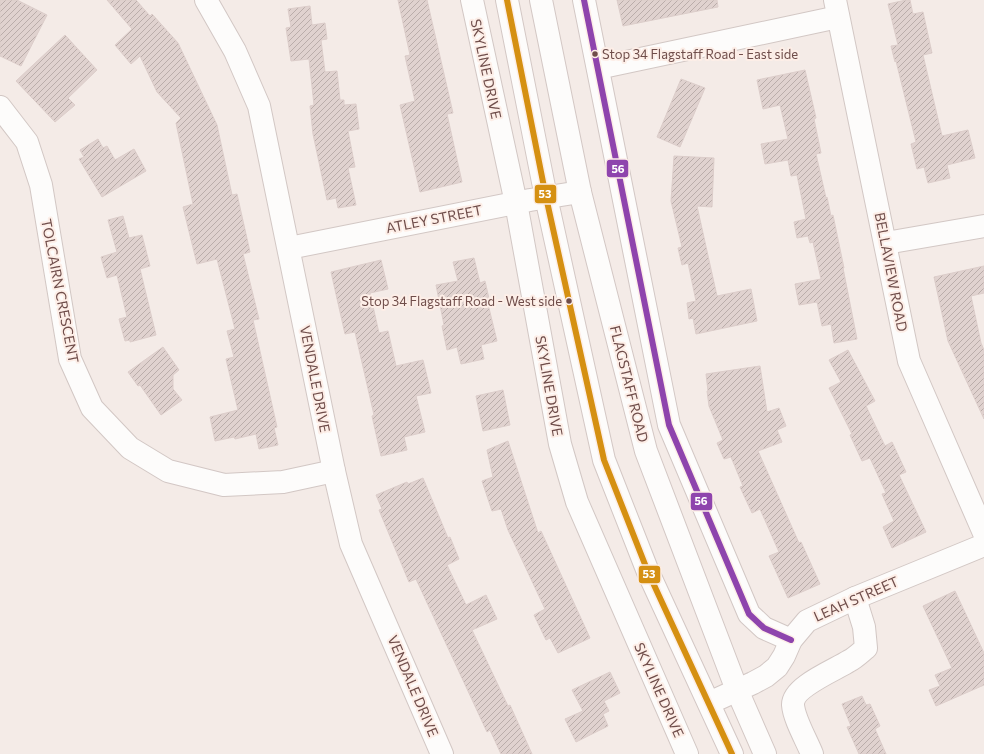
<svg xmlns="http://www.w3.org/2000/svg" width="984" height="754" font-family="Commissioner,sans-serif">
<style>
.building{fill:url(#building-hatch);stroke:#dccdca}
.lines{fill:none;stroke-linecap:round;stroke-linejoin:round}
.street-casing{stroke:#d2c7c4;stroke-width:24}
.secondary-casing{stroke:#d3c7c4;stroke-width:24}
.street{stroke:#fdfcfb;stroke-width:22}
.secondary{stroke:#fdfcfb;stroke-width:22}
.bus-1-casing{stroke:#fdeee7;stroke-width:9}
.bus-2-casing{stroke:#fdeee7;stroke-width:9}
.bus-1{stroke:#d59012;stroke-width:6}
.bus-2{stroke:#8e44ad;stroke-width:6}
.bus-dot{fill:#6f4d4a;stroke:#fdeee7;stroke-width:1.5}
.labels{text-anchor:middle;stroke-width:4;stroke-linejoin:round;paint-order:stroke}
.bus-label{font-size:13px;fill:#6f4d4a;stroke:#fdeee7;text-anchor:start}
.street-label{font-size:14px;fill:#6f4d4a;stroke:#fdeee7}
.line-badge{stroke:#fdeee7;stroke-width:1.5}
.badge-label{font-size:11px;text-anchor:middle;font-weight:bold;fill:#fff}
</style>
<defs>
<pattern id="building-hatch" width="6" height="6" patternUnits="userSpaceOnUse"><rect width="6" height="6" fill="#e0d2cf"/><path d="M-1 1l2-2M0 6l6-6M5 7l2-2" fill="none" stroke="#baadaa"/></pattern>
</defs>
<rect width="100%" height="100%" fill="#f4ebe7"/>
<g class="building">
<path d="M0 0H17L47 15 21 66 0 56Z"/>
<path d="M107 0H136L150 16 152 14 178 43 217 125 232 195 237 194 250 252 243 254 259 319 253 320 277 427 274 428 278 445 259 449 256 434 235 439 234 437 215 441 210 417 238 410 226 359 234 357 227 331 235 329 217 259 197 264 183 207 193 204 176 123 181 118 157 92 140 56 131 64 115 45 132 29Z"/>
<path d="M398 0H427L453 113 447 114 462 182 420 192 400 105 415 101 405 56 410 55Z"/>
<path d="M617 0H717L718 7 623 26Z"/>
<path d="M906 0H910L913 14 923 12 932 53 923 55 942 136 968 130 975 158 947 165 950 178 928 183 924 167 917 169 911 144 916 142 896 61 895 62 891 46 898 45 888 4Z"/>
<path d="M310 6 312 25 325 23 327 39 321 40 325 72 337 71 340 100H344V105L356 104 359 129 348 131 355 167 348 168 356 205 338 208 336 198 327 200 313 134 310 106 314 105 309 59 291 61 286 28 291 27 288 9Z"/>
<path d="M65 35 97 70 68 98 75 105 55 122 16 81Z"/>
<path d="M805 70 816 118 814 119 821 153 816 154 826 198 827 197 831 216 833 215 844 268H843L857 339 834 343 831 324 822 326 817 302 799 305 795 284 821 279 813 242 810 243 808 236 797 238 794 222 806 219 797 175 791 176 788 160 765 164 761 144 788 139 780 105 763 109 757 80Z"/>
<path d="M681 79 705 88 680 147 657 137Z"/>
<path d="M98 139 103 148 107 146 115 160 134 149 146 171 102 197 79 159 84 157 80 150Z"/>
<path d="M674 156 714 158 712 207 697 206 717 296 751 289 757 321 696 334 693 318 689 319 687 303 696 301 688 263 682 265 678 248 682 247 671 201Z"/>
<path d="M123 216 129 238 142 235 150 266 140 269 156 335 130 342V340L125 341 119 319 127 317 117 275 107 278 101 257 117 252 108 220Z"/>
<path d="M474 258 480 283 485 281 490 303 488 304 497 341 481 345 484 359 461 364 457 347 447 350 442 326 444 325 436 285 458 281 453 262Z"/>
<path d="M381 260 388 289 370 293 379 333 388 331 396 366 423 360 431 393 416 396 425 432 404 437 407 450 381 456 372 416 374 415 355 332 345 334 331 272Z"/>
<path d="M984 266V293L971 296 981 343 984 350V419L948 341 934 277Z"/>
<path d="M163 347 179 370 173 375V389L182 400 161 415 140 385 138 386 128 372Z"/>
<path d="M848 350 875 401 866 406 885 446 892 442 906 472 899 475 926 532 892 548 883 527 894 521 882 494 886 493 870 458 862 461 850 435 852 434 829 388 841 382 829 360Z"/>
<path d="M760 366 767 412 779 408 786 426 777 430 782 442 758 451 799 543 801 542 820 584 788 598 769 556 779 552 760 509 752 513 740 487 743 486 731 457 724 459 717 443 723 440 709 406 707 391H708L706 374Z"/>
<path d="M503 390 510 425 483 431 476 396Z"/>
<path d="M508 441 538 533 541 531 590 638 558 653 550 638 546 640 534 615 545 609 508 530 501 509 492 511 482 481 493 477 487 450Z"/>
<path d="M423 478 448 538 450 537 459 559 447 565 466 605 486 595 497 619 472 630 508 706 510 705 532 754H501L490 730 487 732 416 579 409 582 379 510 382 509 376 495 407 482 408 484Z"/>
<path d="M955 591 984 653V685L936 706 929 690 940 686 935 675 952 668 923 606Z"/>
<path d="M610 672 620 693 604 701 609 711 603 714 608 726 576 742 565 719 583 711 572 690Z"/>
<path d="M862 696 866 705 870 704 880 726 875 729 886 754H859L847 727 851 726 842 704Z"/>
</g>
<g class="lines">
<g class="street-casing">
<g id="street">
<path d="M206 0 235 51 259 106 334 471 351 544 442 754"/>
<path d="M472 0 516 203 560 444 577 502 687 754"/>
<path d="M584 0 669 425 749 614 764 628 791 640"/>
<path d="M835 0 909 361 984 533"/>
<path d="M598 68 838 17"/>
<path d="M0 107 27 142 41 185 70 359 92 408 130 448 168 471 224 485 283 482 334 471"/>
<path d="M886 243 984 226"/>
<path d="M289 248 530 200 580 192"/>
<path d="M709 703 753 683 766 676 777 667 784 656 791 640 807 621 855 598 984 545"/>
<path d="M812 754C807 741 794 719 793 705 792 687 835 670 849 661 855 658 860 653 866 648L864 627 855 598"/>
</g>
</g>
<g class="secondary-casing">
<g id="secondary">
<path d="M507 0 546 197 604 460 648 572 732 754"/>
<path d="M541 0 580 192 646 451 737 690 765 754"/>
</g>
</g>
<use href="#street" class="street"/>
<use href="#secondary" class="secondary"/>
<g class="bus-1-casing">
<path id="bus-1" d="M507 0 546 197 604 460 648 572 732 754"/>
</g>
<g class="bus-2-casing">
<path id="bus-2" d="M584 0 669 425 749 614 764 628 791 640"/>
</g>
<use href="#bus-1" class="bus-1"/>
<use href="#bus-2" class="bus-2"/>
</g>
<g class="bus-dot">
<circle cx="595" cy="54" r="3.5"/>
<circle cx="569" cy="301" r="3.5"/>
</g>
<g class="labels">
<g class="bus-label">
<text x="602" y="59">Stop 34 Flagstaff Road - East side</text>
<text x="562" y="306" text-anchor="end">Stop 34 Flagstaff Road - West side</text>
</g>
<g class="street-label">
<text transform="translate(486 69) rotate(78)" y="5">SKYLINE DRIVE</text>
<text transform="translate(434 219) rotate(-11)" y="5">ATLEY STREET</text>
<text transform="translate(891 272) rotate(79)" y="5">BELLAVIEW ROAD</text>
<text transform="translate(60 291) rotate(79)" y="5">TOLCAIRN CRESCENT</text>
<text transform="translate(315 379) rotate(79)" y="5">VENDALE DRIVE</text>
<text transform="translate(629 384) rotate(76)" y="5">FLAGSTAFF ROAD</text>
<text transform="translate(549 386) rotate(80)" y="5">SKYLINE DRIVE</text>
<text transform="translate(856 599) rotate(-24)" y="5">LEAH STREET</text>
<text transform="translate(413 686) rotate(67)" y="5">VENDALE DRIVE</text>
<text transform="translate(659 690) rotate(66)" y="5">SKYLINE DRIVE</text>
</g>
</g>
<g class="line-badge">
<rect x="606" y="159" width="23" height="19" rx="4" fill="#8e44ad"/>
<rect x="534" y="184" width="23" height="20" rx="4" fill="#d59012"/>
<rect x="690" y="492" width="23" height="19" rx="4" fill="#8e44ad"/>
<rect x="638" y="565" width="23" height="19" rx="4" fill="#d59012"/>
</g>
<g class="badge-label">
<text x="618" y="173">56</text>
<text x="545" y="198">53</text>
<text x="701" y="505">56</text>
<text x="649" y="578">53</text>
</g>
</svg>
